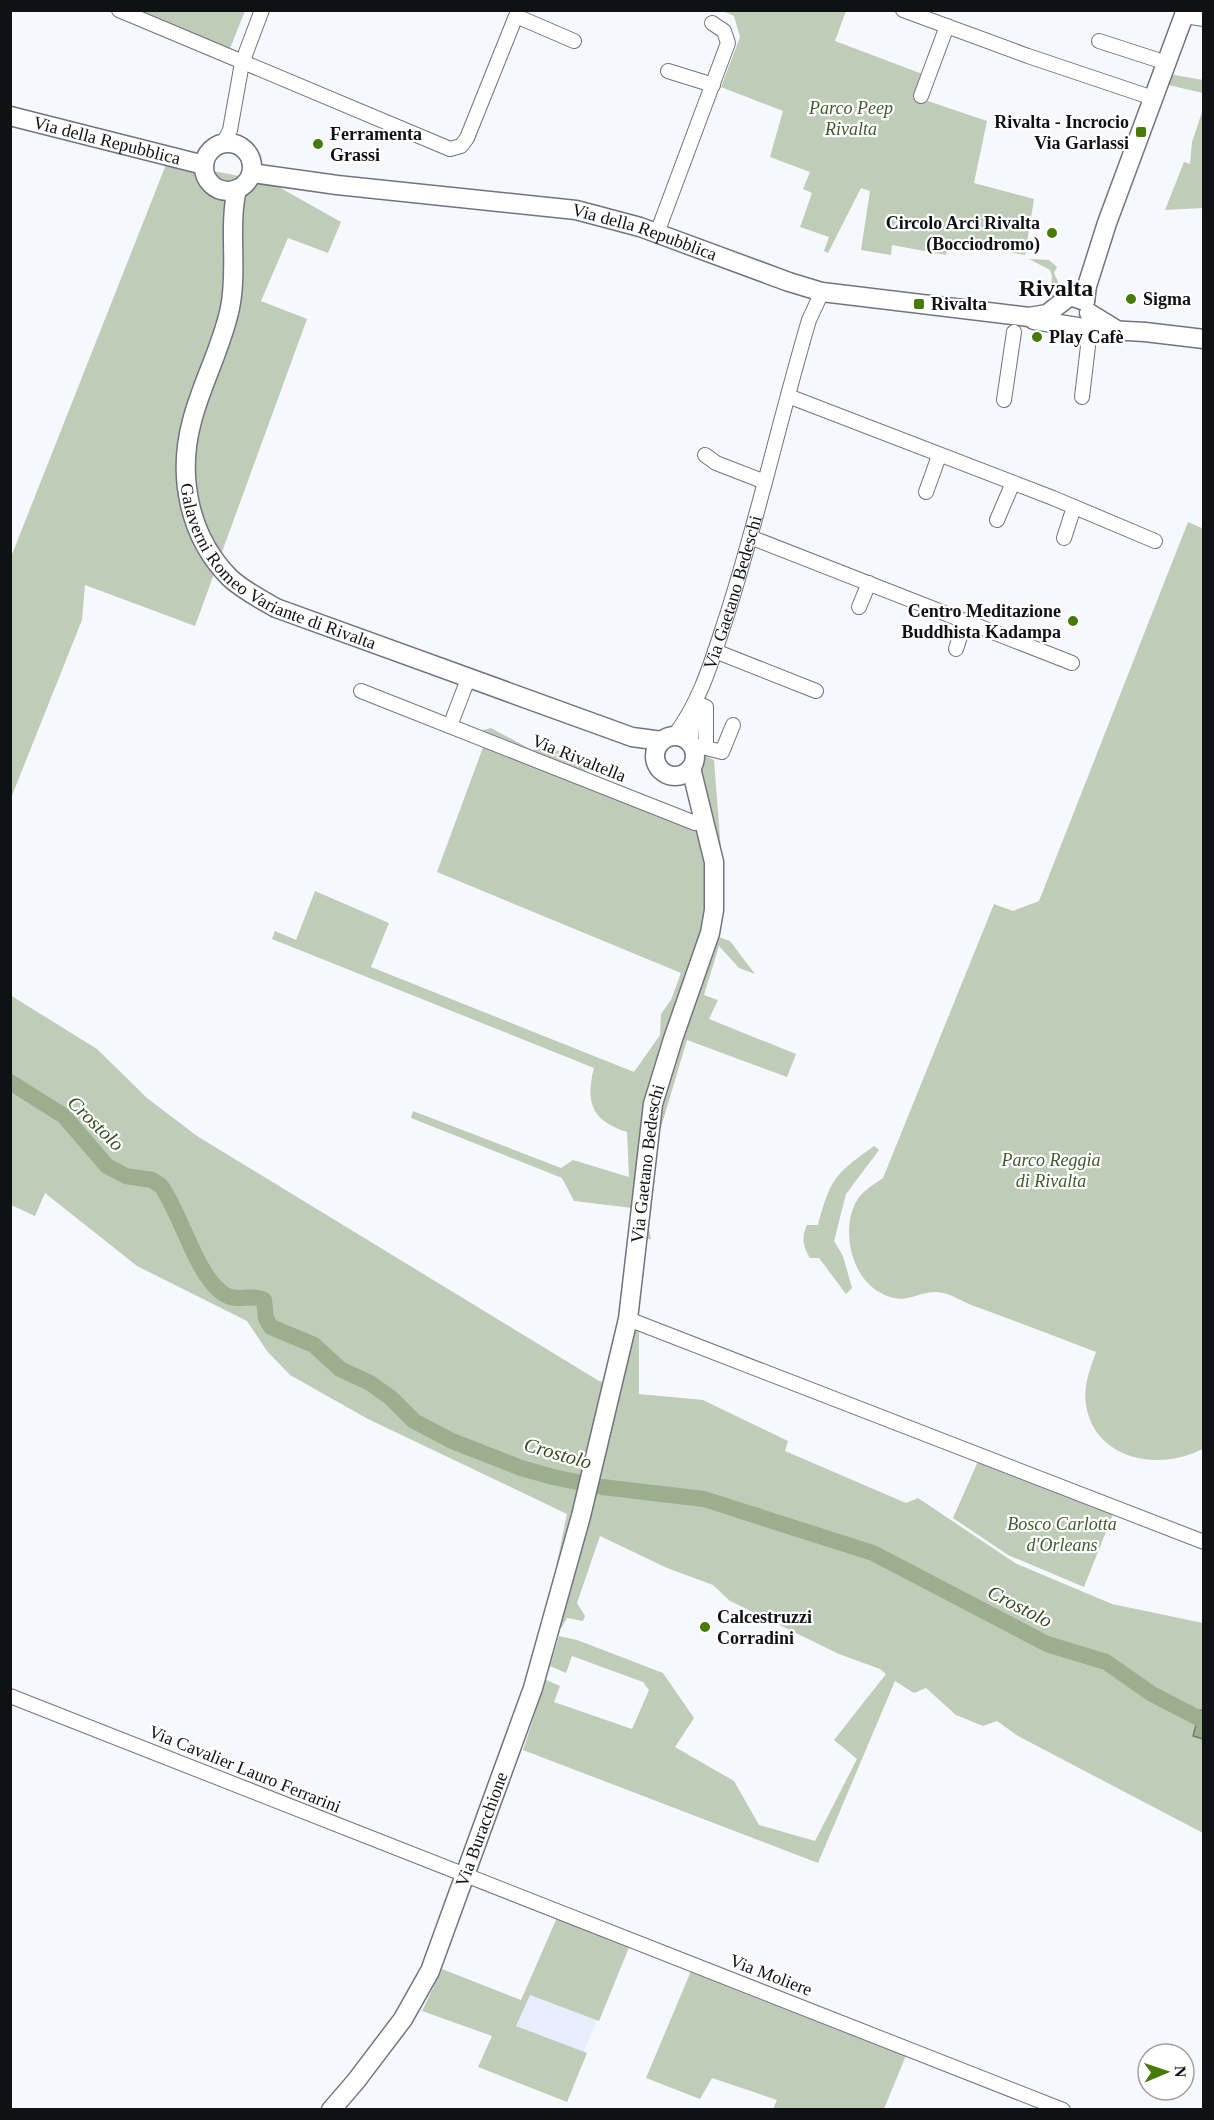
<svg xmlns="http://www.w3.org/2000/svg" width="1214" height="2120" font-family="Georgia,serif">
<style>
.built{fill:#e8edfd}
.green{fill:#bfccb7}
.water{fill:#9bae8e;stroke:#717f6a;stroke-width:1.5}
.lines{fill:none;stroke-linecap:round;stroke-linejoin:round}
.river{stroke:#9bae8e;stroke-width:16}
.minor-casing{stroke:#707480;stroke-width:16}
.major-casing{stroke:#707480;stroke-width:21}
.minor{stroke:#fff;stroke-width:14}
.major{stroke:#fff;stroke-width:18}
.poi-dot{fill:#487a07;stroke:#fff;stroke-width:2}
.labels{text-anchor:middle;stroke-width:4.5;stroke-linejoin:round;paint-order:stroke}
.park-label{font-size:18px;font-style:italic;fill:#415b2c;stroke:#fff}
.poi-label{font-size:18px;font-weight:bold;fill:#0f1115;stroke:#fff;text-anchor:start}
.street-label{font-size:18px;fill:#0f1115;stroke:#fff}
.water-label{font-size:20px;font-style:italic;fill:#344d1e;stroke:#fff}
.district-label{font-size:24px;font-weight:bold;fill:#0f1115;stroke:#fff}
</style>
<rect width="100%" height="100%" fill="#f6f8fd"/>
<path class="built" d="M530 1994 597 2020 583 2053 516 2027Z"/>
<g class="green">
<path d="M138 11H245L229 51Z"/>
<path d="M723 11H846L835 41 925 75 916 97 987 121 974 183 1034 199 1025 255 950 242 946 255 892 245 891 255 861 250 870 191 861 188 828 253 824 251 829 237 800 227 812 193 803 189 810 172 770 157 783 111 721 87 740 37 734 16Z"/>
<path d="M1169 74 1203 80V93L1164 84Z"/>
<path d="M1203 109V208L1165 210 1184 162 1190 164 1192 142Z"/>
<path d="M167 162 270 182 341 222 328 253 288 238 261 301 307 319 195 626 85 585 82 620 11 798V557Z"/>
<path d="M1029 259 1049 260 1057 267 1054 273 1062 290 1054 298 1050 295 1052 276 1050 270Z"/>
<path d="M1188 522 1204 529V1448C1161 1472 1095 1461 1086 1405 1083 1386 1090 1369 1096 1352 1055 1336 1013 1320 971 1305 962 1301 947 1292 937 1292 915 1292 905 1307 879 1292 851 1276 841 1230 856 1202 862 1191 873 1185 883 1178L994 904 1013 911 1039 901Z"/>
<path d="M491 728 532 750 545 747 584 758 586 780 695 824 692 786 703 755 714 760 723 876 716 936 730 941 755 974 739 968 719 946 704 995 718 1000 709 1019 796 1054 787 1077 687 1040 659 1134 649 1229 651 1239H628L632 1208 574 1201 562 1178 411 1118 413 1111 561 1168 573 1160 629 1177 627 1132C592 1121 585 1103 594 1068L272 939 275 931 296 940 315 891 389 923 371 967 634 1072 660 1035 661 1014 671 1000 681 973 437 872 485 742 469 734Z"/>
<path d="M10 995 97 1049 147 1098 197 1136 599 1381 613 1385 634 1327 639 1324V1394L703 1400 788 1441 785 1451 906 1503 918 1498 1015 1563 1112 1604 1203 1623V1833L1018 1736 997 1721 983 1726 956 1715 926 1688 914 1693 895 1681 818 1863 523 1750 546 1680 560 1686 554 1702 632 1729 649 1690 643 1682 572 1656 566 1673 550 1666 559 1636 577 1640 663 1673 694 1718 675 1747 734 1781 759 1825 815 1841 857 1759 834 1740 886 1674 880 1669 839 1654 730 1601 713 1585 667 1568 600 1536 577 1603 585 1616 583 1621 567 1618 562 1627 548 1637 547 1611 567 1514 368 1419 290 1375 267 1351 247 1321 137 1266 45 1193 35 1216 11 1205Z"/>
<path d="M874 1146 879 1150 846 1194 834 1241 843 1256 852 1288 846 1294 819 1258H810C803 1246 801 1238 807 1225H818C831 1178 834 1175 874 1146Z"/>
<path d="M979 1459 1113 1514 1084 1587 1008 1555 953 1518Z"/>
<path d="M560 1911 632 1940 599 2021 530 1995 516 2026 587 2053 567 2102 478 2067 492 2036 422 2011 442 1969 521 2000Z"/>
<path d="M694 1964 909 2048 884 2109H773L777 2100 712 2078 700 2099 646 2078Z"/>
</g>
<path class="water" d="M1200 1710 1203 1711V1739L1193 1736 1196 1725 1191 1714Z"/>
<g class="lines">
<path class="river" d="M10 1082 64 1116 107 1166 126 1176 152 1180 161 1186C181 1213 196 1276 224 1294 237 1303 251 1293 264 1300L266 1318 271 1327 314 1345 340 1369 370 1383 391 1398 414 1421 452 1441 521 1468 553 1477 602 1487 704 1499 873 1553 1047 1644 1106 1662 1152 1694 1204 1721"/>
<g class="minor-casing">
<g id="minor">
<path d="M119 10 450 149 461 146 467 138 516 16 574 41"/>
<path d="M903 10 1028 56 1153 98"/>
<path d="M1184 16 1204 19"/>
<path d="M1099 41 1167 63"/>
<path d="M668 71 713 85"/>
<path d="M921 96 947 26"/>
<path d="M223 144 230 130 242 63 262 10"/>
<path d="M657 233 728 43 724 31 712 23"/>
<path d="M788 396 1053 498 1155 541"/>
<path d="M1082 397 1090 329"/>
<path d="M1004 400 1014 332"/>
<path d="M705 455 716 463 765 482"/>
<path d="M926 492 939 456"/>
<path d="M997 520 1012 485"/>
<path d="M750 537 1072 663"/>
<path d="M1064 538 1074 507"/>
<path d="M859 607 869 583"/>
<path d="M956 649 965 621"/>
<path d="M715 651 816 691"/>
<path d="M361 691 695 823"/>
<path d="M695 702 706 707V748L722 752 733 725"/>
<path d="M450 726 468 679"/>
<path id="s1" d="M674 736C701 701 713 657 727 615 758 518 780 418 809 320L822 292"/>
<path d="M691 743 693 712"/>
<path d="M628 1319 1204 1542"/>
<path d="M10 1696 1063 2110"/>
</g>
</g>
<g class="major-casing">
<g id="major">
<path id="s2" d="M10 116 204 165"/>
<circle cx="228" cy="167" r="24"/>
<path id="s3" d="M252 173 337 185 576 210 640 227 789 282 822 292 1029 317 1047 314 1070 296 1085 301"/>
<path id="s4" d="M237 189C228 228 238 269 230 308 222 347 202 382 192 421 177 476 189 537 230 578 243 590 260 599 276 608L632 737 662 741"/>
<path d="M1085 301 1087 286 1107 223 1186 10"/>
<path d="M1089 313 1115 329"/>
<path d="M1034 320 1090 329 1145 332 1204 339"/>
<circle cx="675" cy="756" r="20"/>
<path id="s5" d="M331 2110 356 2081 403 2019 430 1971 533 1688 581 1516 628 1319 653 1104 673 1039 710 933 714 910V862L691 768"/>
</g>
</g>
<use href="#minor" class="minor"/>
<use href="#major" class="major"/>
</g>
<g class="poi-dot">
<rect x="1135" y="126" width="12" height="12" rx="3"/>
<circle cx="318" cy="144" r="6"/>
<circle cx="1052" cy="233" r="6"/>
<circle cx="1131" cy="299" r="6"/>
<rect x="913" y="298" width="12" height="12" rx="3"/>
<circle cx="1037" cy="337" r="6"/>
<circle cx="1073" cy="621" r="6"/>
<circle cx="705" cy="1627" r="6"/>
</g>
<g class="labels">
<g class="park-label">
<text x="851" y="114">Parco Peep<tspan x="851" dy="21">Rivalta</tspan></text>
<text x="1051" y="1166">Parco Reggia<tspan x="1051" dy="21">di Rivalta</tspan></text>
<text x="1062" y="1530">Bosco Carlotta<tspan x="1062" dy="21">d'Orleans</tspan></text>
</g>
<g class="poi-label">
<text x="1129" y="128" text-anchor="end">Rivalta - Incrocio<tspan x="1129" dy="21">Via Garlassi</tspan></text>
<text x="330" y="140">Ferramenta<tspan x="330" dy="21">Grassi</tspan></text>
<text x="1040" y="229" text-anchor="end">Circolo Arci Rivalta<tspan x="1040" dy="21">(Bocciodromo)</tspan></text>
<text x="1143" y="305">Sigma</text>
<text x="931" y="310">Rivalta</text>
<text x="1049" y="343">Play Cafè</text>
<text x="1061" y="617" text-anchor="end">Centro Meditazione<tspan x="1061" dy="21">Buddhista Kadampa</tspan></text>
<text x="717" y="1623">Calcestruzzi<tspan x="717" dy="21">Corradini</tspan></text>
</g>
<g class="street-label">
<text dy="6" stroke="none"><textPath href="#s2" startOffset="100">Via della Repubblica</textPath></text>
<text dy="6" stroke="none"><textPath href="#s3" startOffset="398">Via della Repubblica</textPath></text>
<text dy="6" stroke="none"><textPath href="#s4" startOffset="435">Galaverni Romeo Variante di Rivalta</textPath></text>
<text dy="6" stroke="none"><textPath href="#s1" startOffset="156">Via Gaetano Bedeschi</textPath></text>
<text transform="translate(579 758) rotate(22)" y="6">Via Rivaltella</text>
<text dy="6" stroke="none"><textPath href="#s5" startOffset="1010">Via Gaetano Bedeschi</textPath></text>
<text transform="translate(245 1769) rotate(22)" y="6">Via Cavalier Lauro Ferrarini</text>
<text dy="6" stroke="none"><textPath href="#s5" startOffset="322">Via Buracchione</textPath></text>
<text transform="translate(771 1975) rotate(21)" y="6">Via Moliere</text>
</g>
<g class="water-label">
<text transform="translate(96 1123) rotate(44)" y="7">Crostolo</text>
<text transform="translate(558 1453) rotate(16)" y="7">Crostolo</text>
<text transform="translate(1020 1606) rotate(27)" y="7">Crostolo</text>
</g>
<g class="district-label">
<text x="1056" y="296">Rivalta</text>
</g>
</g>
<rect width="1214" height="2120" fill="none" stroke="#0f1115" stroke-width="24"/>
<g transform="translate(1166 2072) rotate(88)"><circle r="28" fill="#ffffff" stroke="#9fa0a1" stroke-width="1.5"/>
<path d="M0-4.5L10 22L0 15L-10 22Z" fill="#487a07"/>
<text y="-9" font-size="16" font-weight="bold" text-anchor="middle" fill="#0f1115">N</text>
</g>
</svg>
